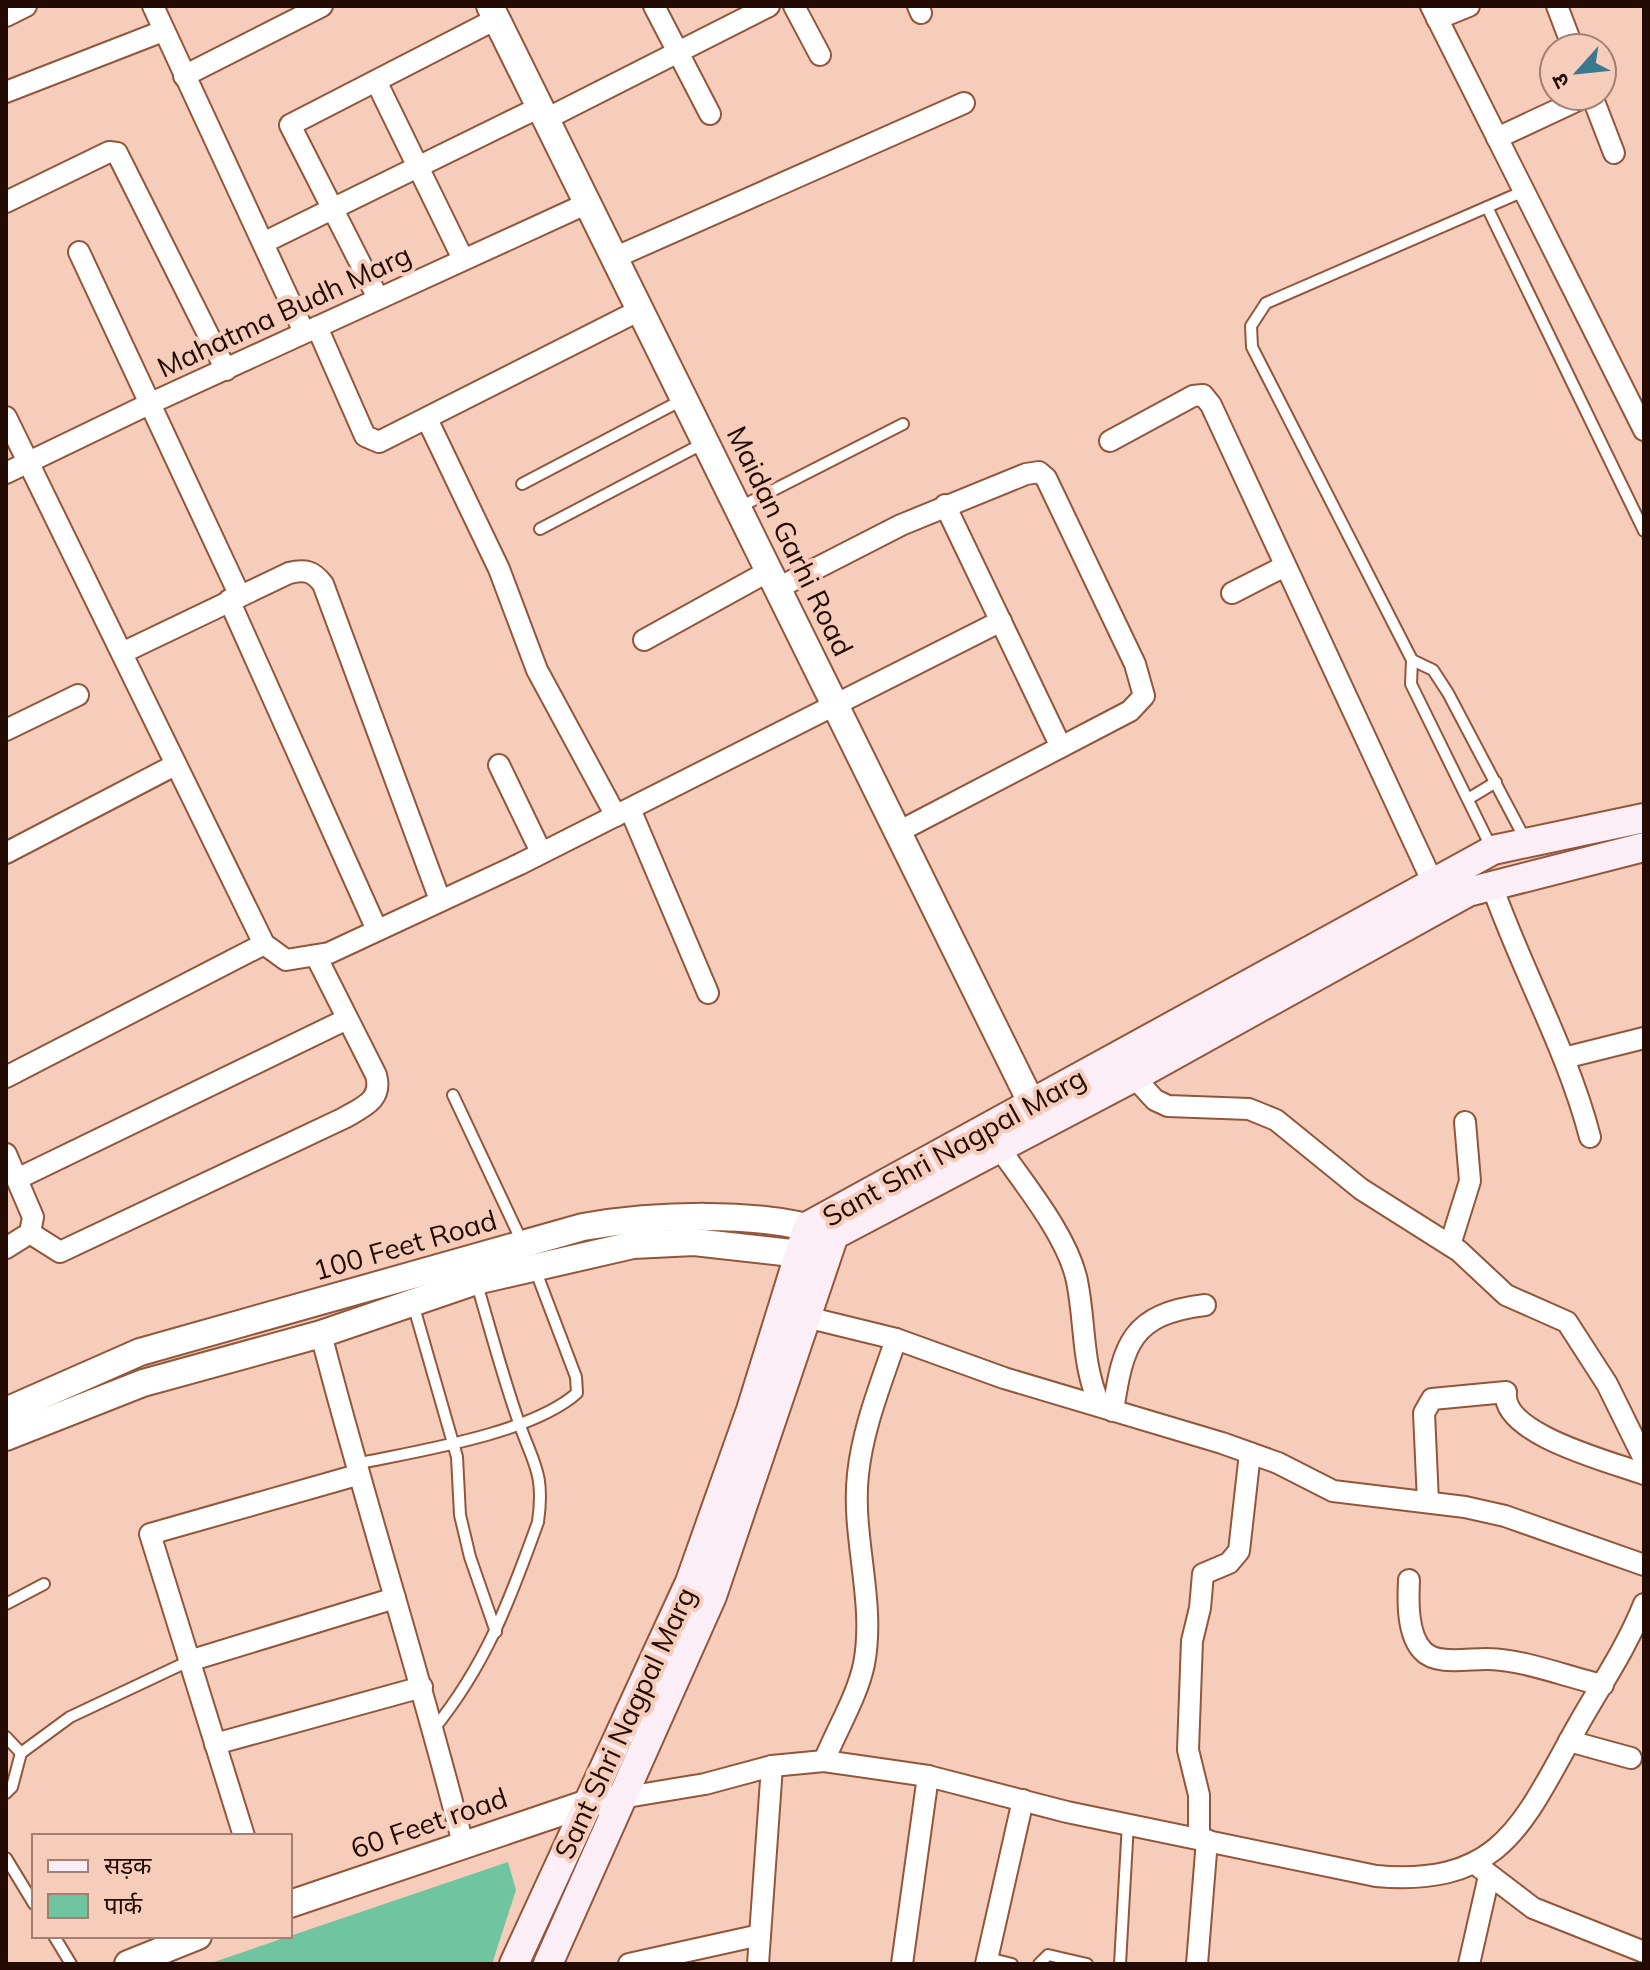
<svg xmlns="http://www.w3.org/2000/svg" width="1650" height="1970" font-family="Mulish,'Noto Sans Devanagari',sans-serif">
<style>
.green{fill:#6fc59f}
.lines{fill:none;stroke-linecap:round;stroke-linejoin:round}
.service-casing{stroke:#92563b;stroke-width:14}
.minor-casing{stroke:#92563b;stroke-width:24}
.tertiary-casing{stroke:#92563b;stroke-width:30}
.secondary-casing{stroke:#92563b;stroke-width:32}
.service{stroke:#fff;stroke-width:10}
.minor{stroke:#fff;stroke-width:20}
.tertiary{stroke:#fff;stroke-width:26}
.secondary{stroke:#fbeef6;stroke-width:28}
.labels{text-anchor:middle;stroke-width:8;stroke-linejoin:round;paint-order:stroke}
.street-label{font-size:28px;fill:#230b03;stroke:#f6ccba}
</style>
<rect width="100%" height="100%" fill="#f6ccba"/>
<path class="green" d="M508 1862 516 1890 492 1964H208Z"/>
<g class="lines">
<g class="service-casing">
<g id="service">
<path d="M1487 207 1644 531"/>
<path d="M522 484 682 400"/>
<path d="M738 508 903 424"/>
<path d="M540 529 704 443"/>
<path d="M1412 660 1433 670 1448 693 1526 841"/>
<path d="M1468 799 1496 782"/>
<path d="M1491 847 1411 684 1412 660 1252 347 1251 326 1266 303 1524 191"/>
<path d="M453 1095 523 1244"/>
<path d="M413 1304 457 1457 460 1515 470 1557 496 1632"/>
<path d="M356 1464C417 1451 531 1434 577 1393L576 1377 535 1269"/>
<path d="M6 1604 44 1584"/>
<path d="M433 1730C486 1665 510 1600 538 1522 545 1472 533 1464 518 1420 502 1374 490 1328 476 1281"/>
<path d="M6 1737 21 1753 12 1787 6 1793"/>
<path d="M21 1753 70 1717 189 1661"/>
<path d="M6 1858 34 1904"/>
<path d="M54 1936 71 1964"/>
<path d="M988 1958 1012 1964"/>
<path d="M1039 1964 1048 1955 1087 1964"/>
<path d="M1120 1964 1128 1823"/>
</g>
</g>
<g class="minor-casing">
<g id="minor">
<path d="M153 6 304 332"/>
<path d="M654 6 710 114"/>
<path d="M794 6 820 55"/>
<path d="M918 6 921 13"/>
<path d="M1431 6 1644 430"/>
<path d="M1557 6 1573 48"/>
<path d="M6 16 26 6"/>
<path d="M1437 19 1469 6"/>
<path d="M184 76 322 6"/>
<path d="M376 81 463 259"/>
<path d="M6 92 163 31"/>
<path d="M1592 96 1614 153"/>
<path d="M546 119 769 6"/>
<path d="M1497 138 1587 96"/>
<path d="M6 202 109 152 117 153 226 370"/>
<path d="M265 242 540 107"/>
<path d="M79 252 239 594"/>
<path d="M614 258 964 103"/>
<path d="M378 298 290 125 496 19"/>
<path d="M317 327 365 436 379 442 640 310"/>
<path d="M6 417 264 944 286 960 329 953 520 864 1001 621"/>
<path d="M427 419 499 569 537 670 616 816"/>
<path d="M1110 441 1193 396 1203 395 1211 405 1433 883"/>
<path d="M6 473 149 404 588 203"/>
<path d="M945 505 1061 747"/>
<path d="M778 588 901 525 1026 474 1039 472 1046 478 1135 664 1144 696 1130 711 898 832"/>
<path d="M1232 593 1285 566"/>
<path d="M229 600 377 930"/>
<path d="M644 640 769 571"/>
<path d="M124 652 289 573C305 569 313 571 323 584L440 900"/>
<path d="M6 730 78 695"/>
<path d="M499 765 541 852"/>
<path d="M630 809 708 993"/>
<path d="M6 853 175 765"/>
<path d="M1491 883C1521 969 1567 1049 1590 1137"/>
<path d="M1564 1058 1644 1038"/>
<path d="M6 1077 264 944"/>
<path d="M1134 1077 1155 1100 1168 1106 1249 1109 1276 1120 1361 1189 1459 1251 1506 1295 1567 1322 1607 1384 1644 1459"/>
<path d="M1000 1149C1025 1185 1068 1237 1077 1281 1086 1326 1081 1362 1100 1406"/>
<path d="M6 1154 33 1217 30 1233 6 1248"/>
<path d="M19 1178 347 1019"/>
<path d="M30 1233 60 1252 344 1118C363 1107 383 1100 376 1075L316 956"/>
<path d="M1450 1245 1470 1181 1465 1122"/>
<path d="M806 1317 896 1339 1004 1378 1222 1443 1278 1463 1333 1491 1465 1507 1505 1516 1644 1565"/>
<path d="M321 1334C365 1505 420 1673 463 1844"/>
<path d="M1113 1411C1123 1344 1131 1314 1205 1305"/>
<path d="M1428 1502 1424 1413 1432 1399 1506 1392C1500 1434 1611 1462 1644 1474"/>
<path d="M1409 1580C1408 1601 1407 1635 1423 1651 1437 1666 1470 1658 1489 1659 1525 1660 1567 1677 1603 1685"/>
<path d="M189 1661 395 1598"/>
<path d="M1569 1741 1631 1758"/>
<path d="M215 1744 422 1687"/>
<path d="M824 1761C837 1729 857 1697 864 1664 876 1601 851 1537 858 1474 863 1427 881 1384 896 1339"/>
<path d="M621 1798 705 1784 772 1766 824 1761 928 1776 1067 1812 1376 1876C1502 1887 1523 1823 1577 1727 1601 1684 1625 1651 1644 1604"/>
<path d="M244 1836 150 1534 357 1475"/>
<path d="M1199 1838V1795L1188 1750 1192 1641 1200 1608 1203 1574 1229 1563 1239 1551 1250 1453"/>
<path d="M1474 1863 1533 1908 1644 1952"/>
<path d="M629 1964 760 1935"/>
<path d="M758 1964 772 1766"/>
<path d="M902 1964 928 1776"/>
<path d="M986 1964 1023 1800"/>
<path d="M1197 1964 1207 1840"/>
<path d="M1469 1964 1489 1876"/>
</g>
</g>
<g class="tertiary-casing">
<g id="tertiary">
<path d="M490 6 1032 1104"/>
<path d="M6 1411 140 1352 583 1227C652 1215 760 1210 827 1233"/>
<path d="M6 1437 143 1383 321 1334 476 1281 633 1245 694 1242 818 1256"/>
<path d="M290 1904 588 1803 621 1798"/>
<path d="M128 1964 198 1936"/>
</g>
</g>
<g class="secondary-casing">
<g id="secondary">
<path d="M514 1964 690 1582 751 1410 808 1226 1493 850 1644 818"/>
<path d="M548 1964 712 1596 834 1235 1134 1077 1468 892 1644 847"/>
</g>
</g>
<use href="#service" class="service"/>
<use href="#minor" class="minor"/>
<use href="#tertiary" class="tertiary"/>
<use href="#secondary" class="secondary"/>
</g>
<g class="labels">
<g class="street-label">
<text transform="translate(284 311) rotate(-25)" y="10">Mahatma Budh Marg</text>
<text transform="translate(790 541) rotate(64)" y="10">Maidan Garhi Road</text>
<text transform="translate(954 1147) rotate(-29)" y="10">Sant Shri Nagpal Marg</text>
<text transform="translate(405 1245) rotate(-16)" y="10">100 Feet Road</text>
<text transform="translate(625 1723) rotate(-65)" y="10">Sant Shri Nagpal Marg</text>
<text transform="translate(429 1823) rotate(-19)" y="10">60 Feet road</text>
</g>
</g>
<rect width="1650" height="1970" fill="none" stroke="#230b03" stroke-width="16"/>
<rect x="32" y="1834" width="260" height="104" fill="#f6ccba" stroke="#a27f71" stroke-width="2"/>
<rect x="48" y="1860" width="40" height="12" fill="#fbeef6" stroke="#a27f71" stroke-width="2"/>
<text x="104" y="1874" font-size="24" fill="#230b03">सड़क</text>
<rect x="48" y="1894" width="40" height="24" fill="#6fc59f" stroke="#a27f71" stroke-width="2"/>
<text x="104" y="1914" font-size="24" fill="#230b03">पार्क</text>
<g transform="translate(1578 72) rotate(243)"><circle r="38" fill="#f6ccba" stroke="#a27f71" stroke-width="2"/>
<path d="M0-6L14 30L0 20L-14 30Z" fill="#3b798f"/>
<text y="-12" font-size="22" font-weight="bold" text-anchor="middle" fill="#230b03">उ</text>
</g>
</svg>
